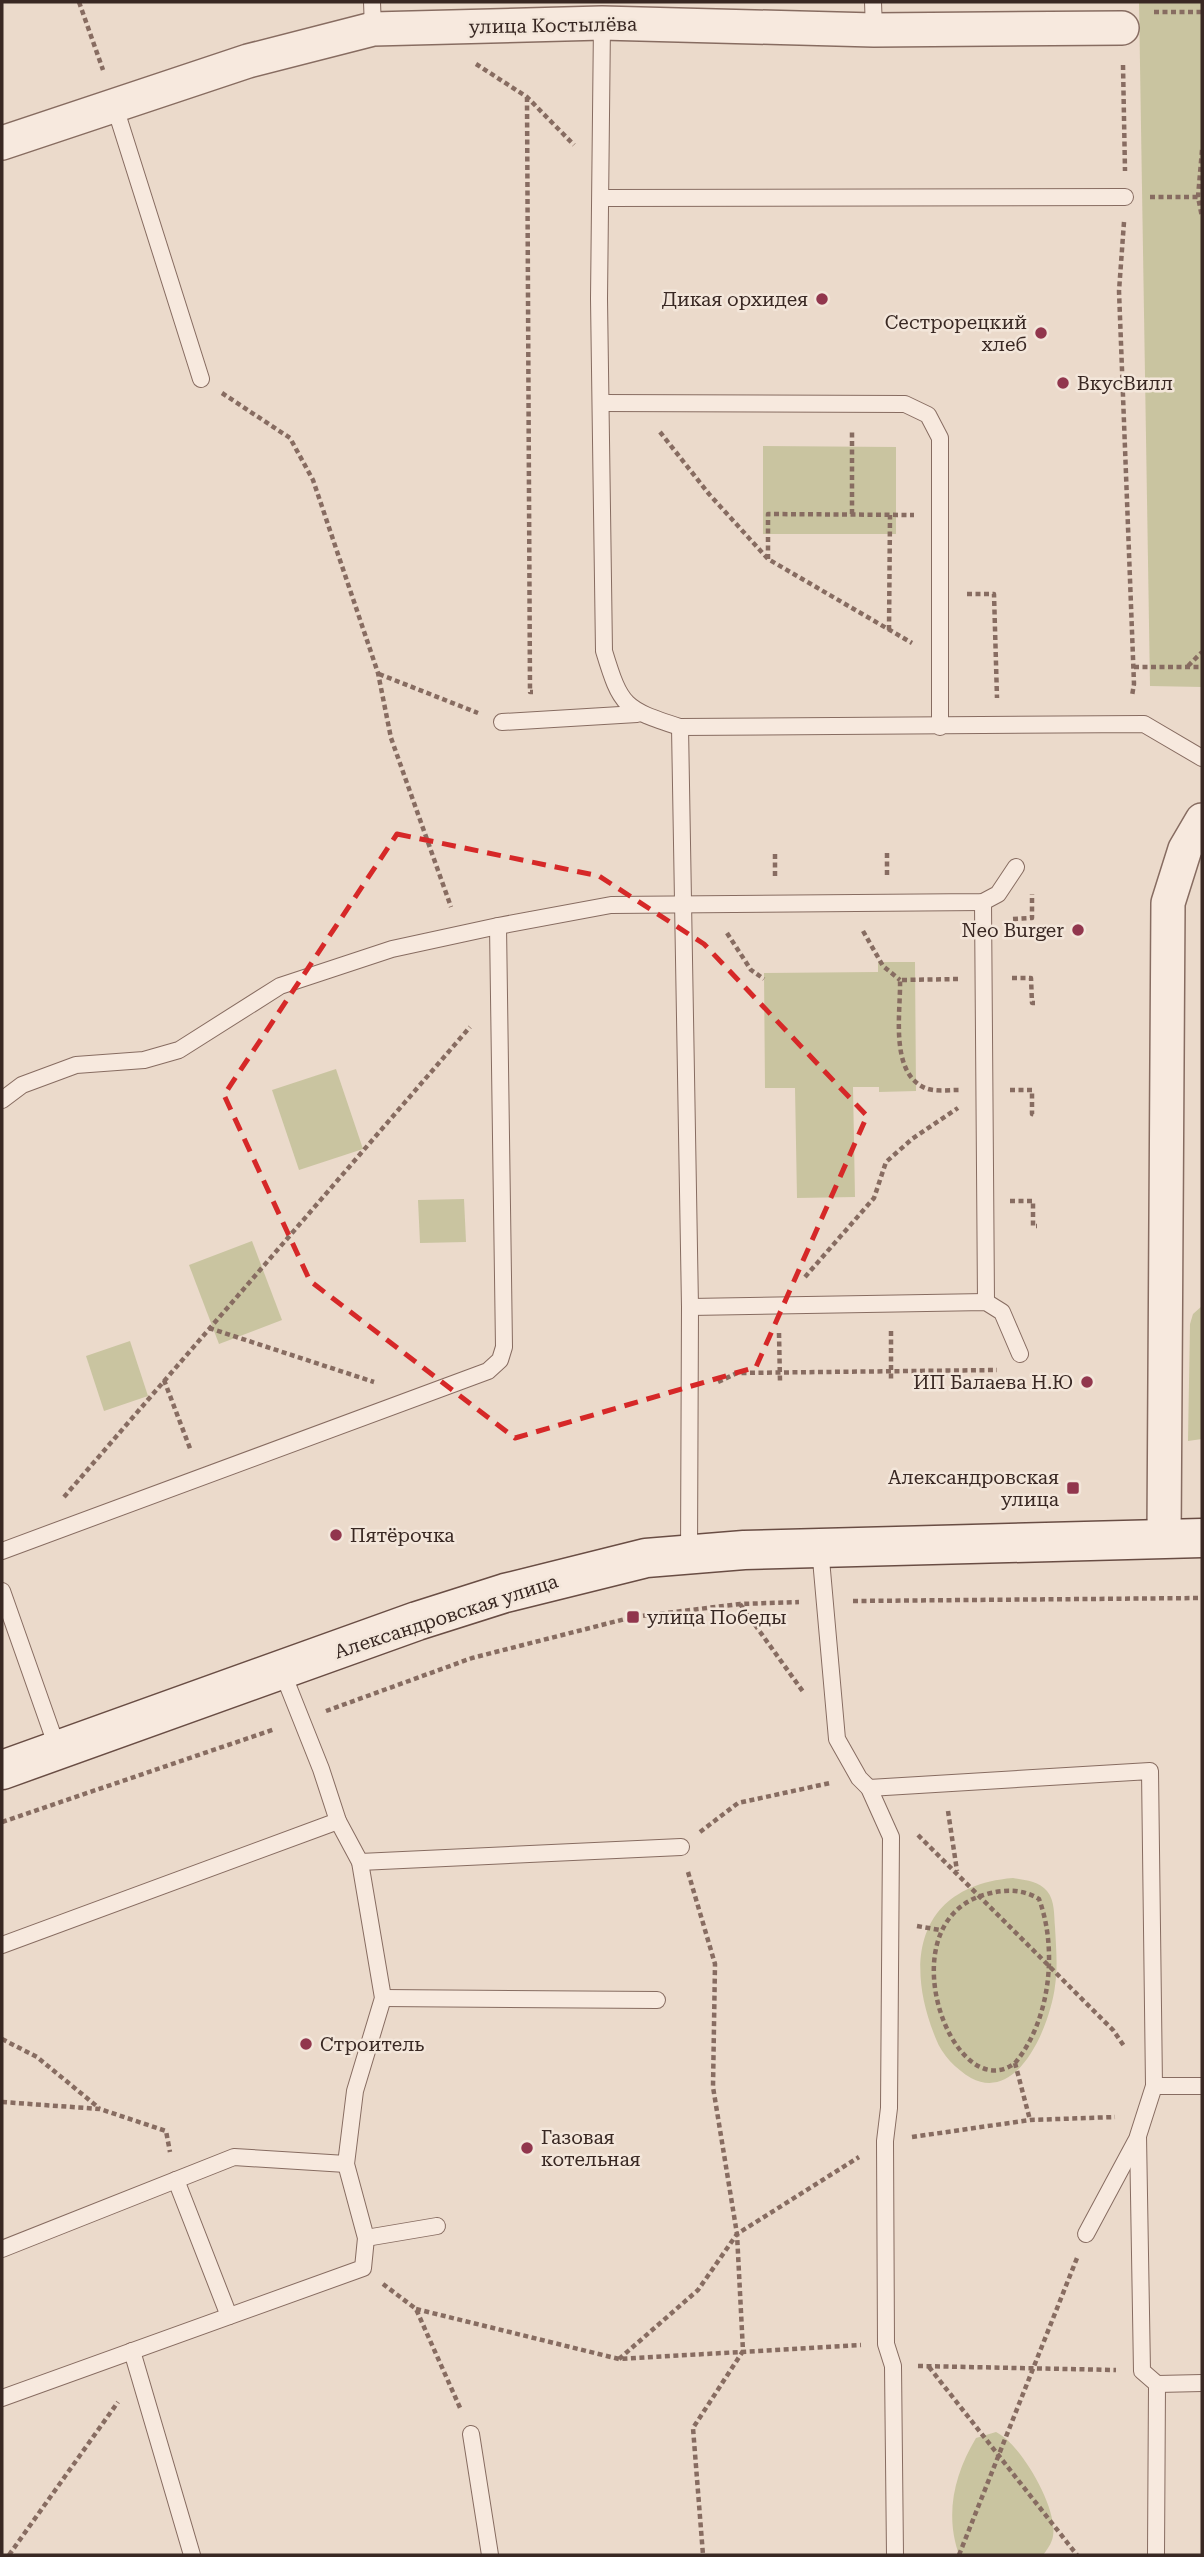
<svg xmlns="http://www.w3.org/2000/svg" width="1204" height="2557" font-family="'Roboto Serif',serif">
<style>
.green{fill:#c9c4a0}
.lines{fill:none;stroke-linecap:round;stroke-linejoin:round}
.lane-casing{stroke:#876c61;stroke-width:18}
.street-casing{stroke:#876c61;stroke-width:36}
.secondary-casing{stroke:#694d44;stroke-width:41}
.path{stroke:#876c61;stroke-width:4.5;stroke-dasharray:5 3.5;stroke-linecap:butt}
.lane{stroke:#f7e9de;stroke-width:16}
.street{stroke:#f7e9de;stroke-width:33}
.secondary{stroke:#f7e9de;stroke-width:38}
.marked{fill:none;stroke:#d62828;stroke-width:5;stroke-dasharray:14 9;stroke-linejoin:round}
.poi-dot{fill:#91364d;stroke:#f3e6da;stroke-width:2.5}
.labels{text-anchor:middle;stroke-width:5;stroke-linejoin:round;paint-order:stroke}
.street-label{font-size:19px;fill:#392823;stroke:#f3e6da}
.poi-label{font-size:19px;fill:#392823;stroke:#f3e6da;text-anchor:end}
</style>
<rect width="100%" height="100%" fill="#ebdacb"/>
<g class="green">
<path d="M1139 2H1202V687L1150 686Z"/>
<path d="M763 446 896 447V534H763Z"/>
<path d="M878 962H915L916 1091 879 1092V1087H853L855 1197 797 1198 795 1088H765L764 973 878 972Z"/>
<path d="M336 1069 363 1149 299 1170 272 1090Z"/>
<path d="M464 1199 466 1242 420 1243 418 1200Z"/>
<path d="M252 1241 282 1320 219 1344 189 1265Z"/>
<path d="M1202 1306V1439L1188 1441 1190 1324 1193 1314Z"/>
<path d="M130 1341 148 1396 104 1411 86 1356Z"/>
<path d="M1013 1878C1025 1880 1039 1881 1047 1891 1055 1900 1054 1916 1055 1927 1056 1947 1058 1967 1055 1986 1051 2021 1020 2104 971 2078 956 2069 942 2055 936 2039 904 1962 917 1886 1013 1878Z"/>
<path d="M996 2432C1021 2444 1058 2508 1053 2536 1052 2543 1047 2550 1043 2555H960L958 2552C945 2512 955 2473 976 2438Z"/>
</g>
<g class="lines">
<g class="lane-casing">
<g id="lane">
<path d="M372 2 373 29"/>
<path d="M873 2 874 30"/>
<path d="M602 23 599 299 604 651C621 707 624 709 680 727L1144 724 1202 758"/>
<path d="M114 104 201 379"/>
<path d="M602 198 1125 197"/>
<path d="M601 403 905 404 928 415 940 438V727"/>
<path d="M502 722 637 714"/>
<path d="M680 727 690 1307 689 1555"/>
<path d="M983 902 986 1302"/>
<path d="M2 1100 22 1085 76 1065 144 1060 179 1050 280 986 392 949 498 926 611 905 983 902 998 894 1016 867"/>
<path d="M690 1307 986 1302 1002 1312 1020 1354"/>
<path d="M820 1548 837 1739 859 1778 869 1788 891 1837 889 2108 885 2141 886 2344 893 2366 895 2555"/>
<path d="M2 1551 488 1371 500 1360 504 1347 498 926"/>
<path d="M2 1591 58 1750"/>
<path d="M869 1788 1150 1771 1154 2086 1138 2136 1142 2371 1157 2384 1156 2555"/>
<path d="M360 1862 681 1847"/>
<path d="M2 1945 338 1821"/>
<path d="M383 1998 657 2000"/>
<path d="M1154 2086H1202"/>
<path d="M176 2180 229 2316"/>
<path d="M1086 2234 1137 2139"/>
<path d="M366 2238 437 2226"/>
<path d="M2 2249 234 2157 346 2164"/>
<path d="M132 2351 192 2555"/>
<path d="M1157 2384 1202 2383"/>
<path d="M2 2398 363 2268 366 2238 346 2164 355 2091 383 1998 360 1862 338 1821 321 1769 282 1671"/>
<path d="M471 2434 490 2555"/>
</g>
</g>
<g class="street-casing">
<g id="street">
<path d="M2 143 248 61 373 29 602 23 874 30 1122 28"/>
<path d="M1164 1539 1168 903 1185 849 1202 820"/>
</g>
</g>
<g class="secondary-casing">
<path id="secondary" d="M2 1770 417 1621 505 1593 646 1558 744 1550 1202 1538"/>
</g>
<g class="path">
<path d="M79 2 103 70"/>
<path d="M1154 12H1202"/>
<path d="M476 64 527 97 574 145"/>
<path d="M1123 65 1125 171"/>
<path d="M527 97 530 692H533"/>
<path d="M1202 150 1198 197 1202 217"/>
<path d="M1150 197H1198"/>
<path d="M1124 222 1119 291 1134 684 1132 696"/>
<path d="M222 393 290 438 313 480 378 673 391 738 451 907"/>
<path d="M660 432 709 494 768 559 912 643"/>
<path d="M852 514V432"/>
<path d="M768 559V514L914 515"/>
<path d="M967 594H994L997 698"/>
<path d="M889 630 890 515"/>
<path d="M1188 666 1202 652"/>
<path d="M1134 667H1202"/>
<path d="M379 674 478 713"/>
<path d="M887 853V876"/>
<path d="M775 854V878"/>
<path d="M1013 919 1032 918V894"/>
<path d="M863 931 883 966 900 980"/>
<path d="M727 933 751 970 764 979"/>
<path d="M1012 978H1031L1032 1003H1035"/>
<path d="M958 979 900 980C901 1011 889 1072 925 1088 935 1092 948 1090 959 1090"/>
<path d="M1010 1090H1032V1114L1036 1115"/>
<path d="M1010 1201H1033V1226H1037"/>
<path d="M805 1277 874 1198 886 1162 912 1139 958 1108"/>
<path d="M209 1328 374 1382"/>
<path d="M891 1331V1380"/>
<path d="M779 1333 780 1381"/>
<path d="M164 1380 191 1451"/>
<path d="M718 1382 737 1373 997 1370"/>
<path d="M64 1497 470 1027"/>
<path d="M853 1601 1202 1598"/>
<path d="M740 1604 804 1693"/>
<path d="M326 1711 472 1658 633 1617 740 1604 799 1602"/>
<path d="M948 1811 957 1871"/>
<path d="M2 1822 275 1729"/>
<path d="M700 1832 738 1803 830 1783"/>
<path d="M918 1835 1113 2030 1124 2046"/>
<path d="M688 1872 715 1964 713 2087 737 2234 743 2351 693 2428 703 2555"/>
<path d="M917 1926 940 1930"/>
<path d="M2 2039 37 2057 99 2108"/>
<path d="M1015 2063C1050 2021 1058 1950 1039 1899 1023 1889 1005 1889 987 1894 883 1921 953 2110 1015 2063L1030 2120"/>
<path d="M2 2102 100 2109 166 2131 170 2152"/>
<path d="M912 2137 1030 2120 1115 2117"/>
<path d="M383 2284 416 2309 461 2410"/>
<path d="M416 2309 619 2359 861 2345"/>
<path d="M619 2359 698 2290 737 2234 859 2157"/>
<path d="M918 2366 1116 2370"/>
<path d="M929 2367 1077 2555"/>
<path d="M9 2555 118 2402"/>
<path d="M959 2555 1077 2258"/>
</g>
<use href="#lane" class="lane"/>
<use href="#street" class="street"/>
<use href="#secondary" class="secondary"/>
</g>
<path class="marked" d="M397 834 599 876 704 944 867 1116 756 1367 515 1438 310 1281 224 1095Z"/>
<g class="poi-dot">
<circle cx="822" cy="299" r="7"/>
<circle cx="1041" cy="333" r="7"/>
<circle cx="1063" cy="383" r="7"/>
<circle cx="1078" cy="930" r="7"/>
<circle cx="1087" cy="1382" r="7"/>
<rect x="1066" y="1481" width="14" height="14" rx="3.5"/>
<circle cx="336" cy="1535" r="7"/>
<rect x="626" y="1610" width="14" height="14" rx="3.5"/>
<circle cx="306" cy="2044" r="7"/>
<circle cx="527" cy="2148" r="7"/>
</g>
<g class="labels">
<g class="street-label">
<text transform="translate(553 25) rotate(-1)" y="7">улица Костылёва</text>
<text transform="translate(446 1616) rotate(-18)" y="7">Александровская улица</text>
</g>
<g class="poi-label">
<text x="808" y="306">Дикая орхидея</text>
<text x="1027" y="329">Сестрорецкий<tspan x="1027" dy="22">хлеб</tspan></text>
<text x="1077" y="390" text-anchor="start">ВкусВилл</text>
<text x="1064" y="937">Neo Burger</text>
<text x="1073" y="1389">ИП Балаева Н.Ю</text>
<text x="1059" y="1484">Александровская<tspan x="1059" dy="22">улица</tspan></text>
<text x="350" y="1542" text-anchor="start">Пятёрочка</text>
<text x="647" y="1624" text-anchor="start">улица Победы</text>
<text x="320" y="2051" text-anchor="start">Строитель</text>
<text x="541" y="2144" text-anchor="start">Газовая<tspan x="541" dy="22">котельная</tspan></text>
</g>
</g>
<rect width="1204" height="2557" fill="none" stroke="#392823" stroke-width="7"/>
</svg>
